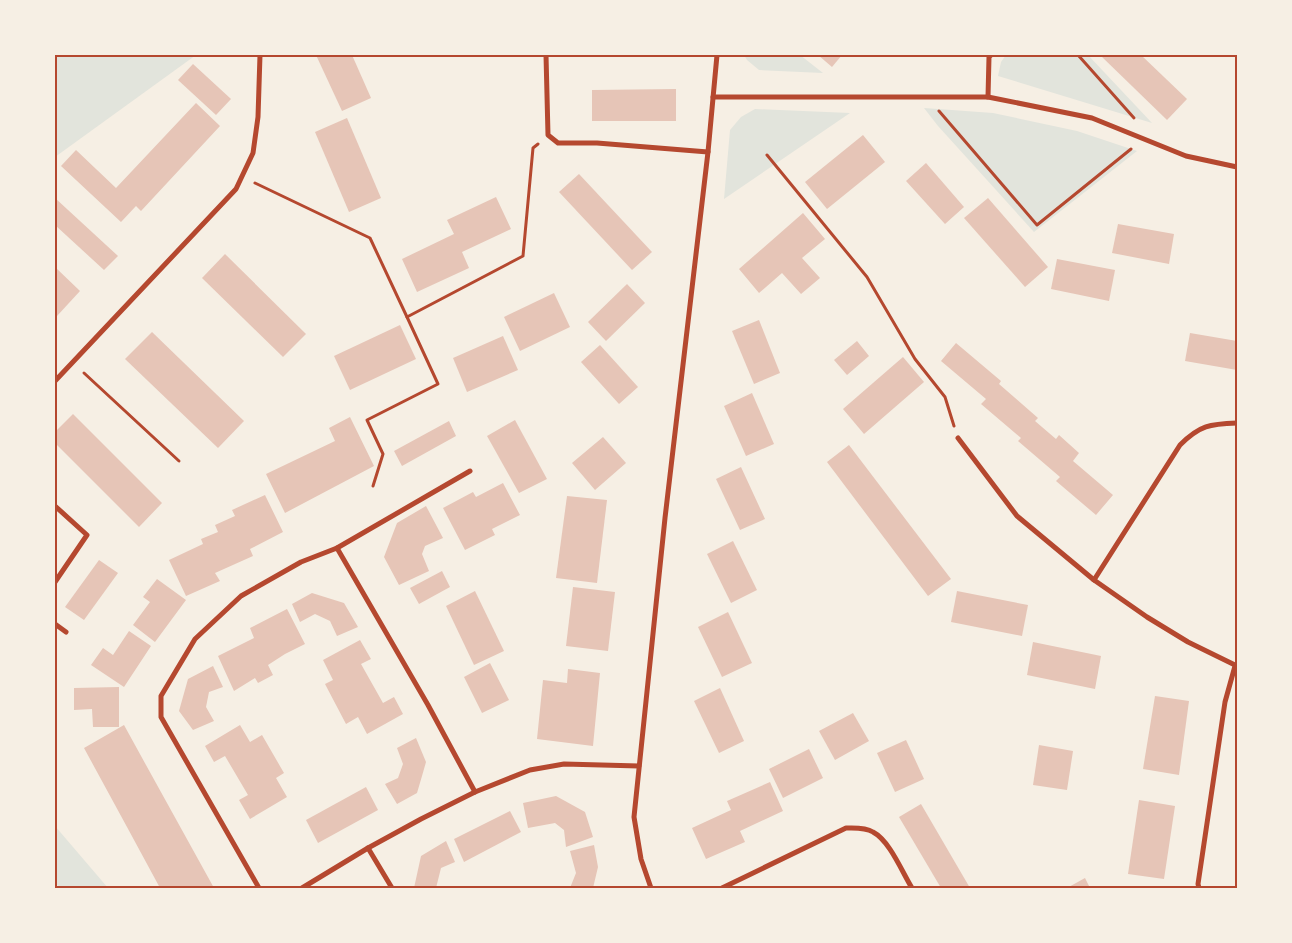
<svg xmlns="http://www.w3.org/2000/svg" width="1292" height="943" font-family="'Sofia Sans Condensed',sans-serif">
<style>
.green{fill:#e2e4dc}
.building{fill:#e6c5b7}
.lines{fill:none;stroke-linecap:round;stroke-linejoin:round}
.path{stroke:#b5482f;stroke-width:3}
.minor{stroke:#b5482f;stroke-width:5}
.neatline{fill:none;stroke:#b5482f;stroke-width:2}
</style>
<rect width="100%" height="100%" fill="#f6efe4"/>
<g class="green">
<path d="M55 55H196L55 157Z"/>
<path d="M744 55H800L823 73 759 70 747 60Z"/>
<path d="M1006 55H1088L1152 123 998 76 1001 62Z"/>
<path d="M924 108 993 113 1077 131 1137 151 1034 232 938 126Z"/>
<path d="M755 109 850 113 724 199 730 130 741 117Z"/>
<path d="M55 826 108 888H59L55 881Z"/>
</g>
<g class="building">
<path d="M316 55H352L371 98 342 111Z"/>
<path d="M818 55H842L832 67Z"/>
<path d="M1100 55H1141L1187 99 1167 120Z"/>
<path d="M193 64 231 99 216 115 178 80Z"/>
<path d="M676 89V121H592V90Z"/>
<path d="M196 103 220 126 141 211 136 206 121 222 61 166 76 150 116 188Z"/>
<path d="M347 118 381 198 349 212 315 132Z"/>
<path d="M863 135 885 162 827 209 805 182Z"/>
<path d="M926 163 964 207 945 224 906 181Z"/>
<path d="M579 174 652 252 632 270 559 192Z"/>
<path d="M496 197 511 229 462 252 469 268 417 292 402 259 454 234 447 220Z"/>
<path d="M55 198 118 256 104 270 55 225Z"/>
<path d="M988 198 1048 267 1025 287 964 218Z"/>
<path d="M803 213 825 239 802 258 820 278 801 294 782 273 759 293 739 269Z"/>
<path d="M1118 224 1174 234 1169 264 1112 253Z"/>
<path d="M225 254 306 334 283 357 202 278Z"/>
<path d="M1057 259 1115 270 1109 301 1051 289Z"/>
<path d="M55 267 80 291 57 316 55 315Z"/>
<path d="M627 284 645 303 606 341 588 322Z"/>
<path d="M554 293 570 327 520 351 504 317Z"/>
<path d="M759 320 780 373 754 384 732 331Z"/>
<path d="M400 325 416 359 350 390 334 356Z"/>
<path d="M152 332 244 421 218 448 125 359Z"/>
<path d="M1190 333 1237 341V370L1185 361Z"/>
<path d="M503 336 518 370 467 392 453 358Z"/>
<path d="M857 341 869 356 847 375 834 360Z"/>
<path d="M956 343 1001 381 999 384 1038 418 1035 421 1056 439 1059 435 1079 453 1073 461 1113 495 1096 515 1056 481 1060 477 1018 441 1021 438 981 404 986 399 941 361Z"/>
<path d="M600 345 638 387 619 404 581 362Z"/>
<path d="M903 357 924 382 864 434 843 409Z"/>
<path d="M752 393 774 444 746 456 724 406Z"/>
<path d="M73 414 162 503 139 527 55 443V432Z"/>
<path d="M350 417 374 466 285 513 266 474 335 441 329 428Z"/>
<path d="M515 420 547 479 519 493 487 436Z"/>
<path d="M449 421 456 436 402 466 394 451Z"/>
<path d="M603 437 626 463 595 490 572 463Z"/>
<path d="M849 445 951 579 928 596 827 462Z"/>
<path d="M741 467 765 519 740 530 716 479Z"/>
<path d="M503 483 520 515 492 529 495 535 465 550 443 508 473 492 476 497Z"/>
<path d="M265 495 283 532 250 549 253 556 215 573 220 581 186 596 169 560 203 544 201 539 218 532 215 525 235 516 232 510Z"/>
<path d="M567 496 607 500 597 583 556 578Z"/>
<path d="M426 506 443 538 425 546 422 554 429 571 399 585 384 557 397 523Z"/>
<path d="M733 541 757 590 731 603 707 554Z"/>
<path d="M99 560 118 573 84 620 65 607Z"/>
<path d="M442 571 450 587 419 604 410 588Z"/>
<path d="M157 579 186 600 155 642 133 625 150 602 143 597Z"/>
<path d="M573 587 615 592 608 651 566 646Z"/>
<path d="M475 591 504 651 474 665 446 606Z"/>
<path d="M957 591 1028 605 1022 636 951 622Z"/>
<path d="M312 593 344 603 358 627 337 636 330 621 315 614 300 622 292 604Z"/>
<path d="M287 609 305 644 285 654 268 665 273 675 258 683 255 678 234 691 218 656 254 638 250 628Z"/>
<path d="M728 612 752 663 722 677 698 627Z"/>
<path d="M129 631 151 646 124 687 91 665 103 648 113 655Z"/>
<path d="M360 640 371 659 361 664 383 703 394 697 403 714 367 734 358 717 346 724 325 684 333 680 323 660Z"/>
<path d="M1033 642 1101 656 1095 689 1027 675Z"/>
<path d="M490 663 509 700 482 713 464 677Z"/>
<path d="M213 666 223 687 209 692 206 707 214 721 193 730 179 711 188 679Z"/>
<path d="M568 669 600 673 593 746 537 739 543 680 567 683Z"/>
<path d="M119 687V727H93L92 709 74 710V688Z"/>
<path d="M720 688 744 741 719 753 694 701Z"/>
<path d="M1155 696 1189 701 1179 775 1143 769Z"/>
<path d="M853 713 869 741 835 760 819 731Z"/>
<path d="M124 725 146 765 214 888H160L127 827 84 748Z"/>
<path d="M240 725 250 742 262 735 284 773 276 778 287 797 250 819 239 800 248 795 225 756 214 762 205 746Z"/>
<path d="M416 738 426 762 422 776 417 793 397 804 385 784 398 778 403 764 397 748Z"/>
<path d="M906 740 924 779 895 792 877 753Z"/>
<path d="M1039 745 1073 751 1067 790 1033 785Z"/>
<path d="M809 749 823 778 783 798 769 769Z"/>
<path d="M770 782 783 811 740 831 745 842 706 859 692 828 731 810 727 801Z"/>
<path d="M366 787 378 810 318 843 306 820Z"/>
<path d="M556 796 585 812 593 837 566 847 564 830 555 823 528 828 523 803Z"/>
<path d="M1139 800 1175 806 1164 879 1128 874Z"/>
<path d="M921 804 970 888H941L899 817Z"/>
<path d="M510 811 521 832 464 862 454 839Z"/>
<path d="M446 841 455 862 441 868 436 888H414L421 856Z"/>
<path d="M594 845 598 867 593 888H570L576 873 570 851Z"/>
<path d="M1085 878 1090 888H1067Z"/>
</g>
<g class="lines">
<g class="path">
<path d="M1078 55 1134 118"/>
<path d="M939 111 1037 225 1131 149"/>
<path d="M767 155 867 277 915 359 945 397 954 426"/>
<path d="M255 183 370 238 407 317 523 256 533 148 538 144"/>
<path d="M84 373 179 461"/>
<path d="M373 486 383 454 367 420 438 384 407 317"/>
</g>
<g class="minor">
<path d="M546 55 548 135 558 143H597L708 152"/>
<path d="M713 97H988L1092 118 1186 156 1237 167"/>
<path d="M988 97 989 57 991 55"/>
<path d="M55 381 236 189 253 153 258 117 260 55"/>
<path d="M958 438 1017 516 1094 580 1147 617 1188 642 1237 666"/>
<path d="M55 506 87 535 55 582"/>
<path d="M337 548 470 471"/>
<path d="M1094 580 1180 445C1200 425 1210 424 1237 423"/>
<path d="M55 624 66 632"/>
<path d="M368 848 392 888"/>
<path d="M259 888 161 717V696L195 639 241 596 301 562 337 548 428 705 475 792"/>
<path d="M302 888 368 848 421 819 475 792 530 770 564 764 639 766"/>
<path d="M651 888 641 859 634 817 665 518 708 152 717 55"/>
<path d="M722 888 846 828C854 828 865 827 873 832 890 841 902 872 912 888"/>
<path d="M1199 888 1198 884 1225 702 1235 666"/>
</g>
</g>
<rect width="1292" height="943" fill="none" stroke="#f6efe4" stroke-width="112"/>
<rect x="56" y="56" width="1180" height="831" class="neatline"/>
</svg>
